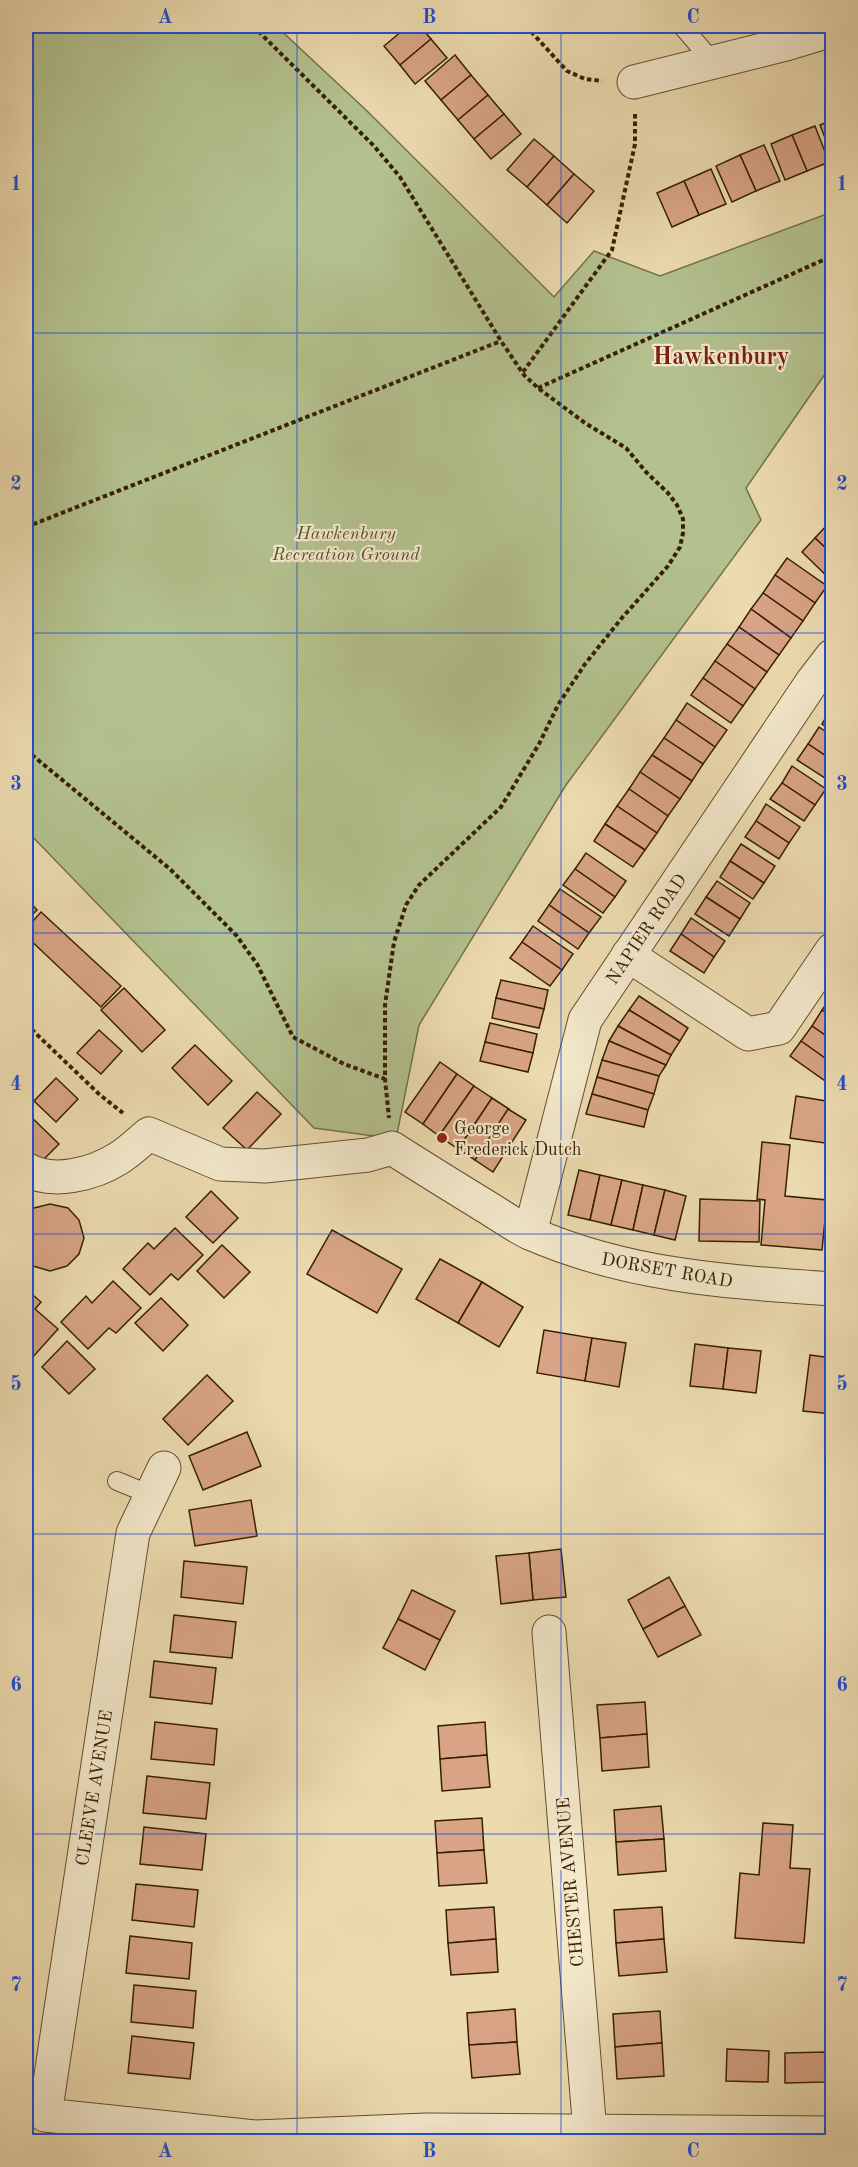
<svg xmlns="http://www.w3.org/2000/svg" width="858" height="2167" font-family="'Old Standard TT',serif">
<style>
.green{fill:#b3c18e;stroke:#757048;stroke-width:1.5}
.building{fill:#d8a485;stroke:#371f03;stroke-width:1.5}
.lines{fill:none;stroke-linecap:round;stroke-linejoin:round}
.service-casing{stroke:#644e2e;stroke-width:20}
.minor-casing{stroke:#644e2e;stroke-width:35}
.path{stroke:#371f03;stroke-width:4;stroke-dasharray:4.5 3;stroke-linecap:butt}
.service{stroke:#f3e8cb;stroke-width:18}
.minor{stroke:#f3e8cb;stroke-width:33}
.grid{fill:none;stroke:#1d4ed8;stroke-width:1.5;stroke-opacity:0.55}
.poi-dot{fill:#8f2418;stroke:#f3e8cb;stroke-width:2}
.labels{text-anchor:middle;stroke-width:4.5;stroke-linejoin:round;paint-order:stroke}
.park-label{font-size:18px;font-style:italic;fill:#5c502d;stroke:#f3e8cb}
.street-label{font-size:18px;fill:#371f03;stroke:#f3e8cb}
.poi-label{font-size:18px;fill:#371f03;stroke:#f3e8cb;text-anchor:start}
.district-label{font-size:24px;font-weight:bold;fill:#7a1f14;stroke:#f3e8cb}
.neatline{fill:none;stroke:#1d4ed8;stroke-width:2}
.grid-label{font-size:20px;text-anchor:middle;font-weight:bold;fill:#1d4ed8}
</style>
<rect width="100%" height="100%" fill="#ecdbaf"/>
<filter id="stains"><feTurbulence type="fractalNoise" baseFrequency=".00333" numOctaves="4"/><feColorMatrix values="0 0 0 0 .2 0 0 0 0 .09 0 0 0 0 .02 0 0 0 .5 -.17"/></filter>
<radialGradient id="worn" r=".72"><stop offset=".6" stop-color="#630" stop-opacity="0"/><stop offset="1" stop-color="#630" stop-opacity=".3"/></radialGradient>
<path class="green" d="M26 26H276L365 109 554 297 594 251 660 276 832 212V364L746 488 761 520 566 785 419 1025 396 1139 314 1128 26 830Z"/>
<g class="building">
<path d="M408 26H420L431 39 400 65 384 46Z"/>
<path d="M431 39 447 58 415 84 400 65Z"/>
<path d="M455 55 471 75 441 100 425 81Z"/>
<path d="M471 75 488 95 458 120 441 100Z"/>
<path d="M488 95 504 114 474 139 458 120Z"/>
<path d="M504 114 521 134 491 159 474 139Z"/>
<path d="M832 120V156L820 125Z"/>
<path d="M815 126 829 162 807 171 792 135Z"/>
<path d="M792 135 807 171 785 180 771 144Z"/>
<path d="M534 139 554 156 527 187 507 170Z"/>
<path d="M764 145 780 181 756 191 740 155Z"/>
<path d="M740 155 756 191 732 202 716 166Z"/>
<path d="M554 156 574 174 547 205 527 187Z"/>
<path d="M711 169 726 204 699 215 684 181Z"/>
<path d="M574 174 594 191 567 223 547 205Z"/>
<path d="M684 181 699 215 672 227 657 193Z"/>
<path d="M828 524 832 528V554L815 538Z"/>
<path d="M815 538 832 554V581L802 552Z"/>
<path d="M787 558 827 586 815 603 775 575Z"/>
<path d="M775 575 815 603 803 621 763 593Z"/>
<path d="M763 593 803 621 791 638 751 609Z"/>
<path d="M751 609 791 638 779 655 739 627Z"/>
<path d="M739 627 779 655 767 672 727 644Z"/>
<path d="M727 644 767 672 755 689 715 661Z"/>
<path d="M715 661 755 689 743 706 703 678Z"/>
<path d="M703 678 743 706 731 723 691 695Z"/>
<path d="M687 703 727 730 715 747 676 720Z"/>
<path d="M832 707V731L822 724Z"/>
<path d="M676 720 715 747 703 764 664 738Z"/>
<path d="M819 727 832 736V760L808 744Z"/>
<path d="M664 738 703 764 692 781 652 755Z"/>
<path d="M808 744 832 760 831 782 797 760Z"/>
<path d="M652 755 692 781 680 799 640 772Z"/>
<path d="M792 766 826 789 815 805 782 783Z"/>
<path d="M640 772 680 799 668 816 629 789Z"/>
<path d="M782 783 815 805 804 821 770 799Z"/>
<path d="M629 789 668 816 657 833 617 806Z"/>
<path d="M766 804 800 827 789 843 756 821Z"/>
<path d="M617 806 657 833 645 850 605 824Z"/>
<path d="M756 821 789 843 779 859 745 837Z"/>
<path d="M605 824 645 850 633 867 594 841Z"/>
<path d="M741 844 775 866 764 883 730 861Z"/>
<path d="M586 853 626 881 615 897 575 869Z"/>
<path d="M730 861 764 883 753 899 720 877Z"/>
<path d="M575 869 615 897 603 913 563 885Z"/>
<path d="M717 881 750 903 740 919 706 897Z"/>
<path d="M560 889 601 917 589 933 549 905Z"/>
<path d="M706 897 740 919 729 936 695 914Z"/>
<path d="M26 898 37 910 26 921Z"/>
<path d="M549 905 589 933 578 949 538 921Z"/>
<path d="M41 912 121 986 101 1007 26 936V929Z"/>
<path d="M691 918 725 941 714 957 681 934Z"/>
<path d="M533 926 573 954 562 970 522 942Z"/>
<path d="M681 934 714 957 704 973 670 951Z"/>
<path d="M522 942 562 970 550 986 510 958Z"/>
<path d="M501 980 548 990 544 1009 496 998Z"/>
<path d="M124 988 165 1030 142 1052 101 1010Z"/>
<path d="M639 996 688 1028 680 1041 629 1010Z"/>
<path d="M832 996V1017L822 1010Z"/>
<path d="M496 998 544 1009 539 1028 492 1018Z"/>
<path d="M629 1010 680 1041 671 1055 618 1026Z"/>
<path d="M822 1010 832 1017V1040L812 1026Z"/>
<path d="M490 1023 537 1034 533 1053 485 1042Z"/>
<path d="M618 1026 671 1055 666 1065 609 1041Z"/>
<path d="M812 1026 832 1040V1063L801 1041Z"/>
<path d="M99 1030 122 1051 101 1074 77 1053Z"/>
<path d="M609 1041 666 1065 659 1076 602 1060Z"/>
<path d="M801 1041 832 1063 831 1085 790 1056Z"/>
<path d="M485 1042 533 1053 528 1072 480 1061Z"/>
<path d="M195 1045 232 1081 208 1105 172 1068Z"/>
<path d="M602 1060 659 1076 654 1094 597 1077Z"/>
<path d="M440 1062 457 1074 423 1124 405 1112Z"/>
<path d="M457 1074 474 1086 439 1136 423 1124Z"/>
<path d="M597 1077 654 1094 648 1110 592 1094Z"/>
<path d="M56 1078 78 1099 56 1122 34 1101Z"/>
<path d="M474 1086 492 1098 458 1149 439 1136Z"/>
<path d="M257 1092 281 1114 247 1150 223 1128Z"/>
<path d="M592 1094 648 1110 644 1127 586 1114Z"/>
<path d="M796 1096 832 1102V1144L790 1138Z"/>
<path d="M492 1098 509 1109 475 1160 458 1149Z"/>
<path d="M508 1109 526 1120 493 1172 475 1160Z"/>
<path d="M26 1112 59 1144 37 1166 26 1155Z"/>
<path d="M762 1142 790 1145 785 1196 827 1200 822 1250 761 1245 765 1200 757 1199Z"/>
<path d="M579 1170 600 1175 590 1220 568 1215Z"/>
<path d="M600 1175 622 1180 611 1225 590 1220Z"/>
<path d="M622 1180 643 1185 633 1230 611 1225Z"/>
<path d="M643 1185 665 1190 654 1235 633 1230Z"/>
<path d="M665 1190 686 1196 675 1240 654 1235Z"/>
<path d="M211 1191 238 1218 213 1243 186 1217Z"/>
<path d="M700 1199 760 1201 759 1242 699 1241Z"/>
<path d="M50 1204 68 1208 79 1220 84 1238 79 1254 67 1266 50 1271 33 1266 26 1258V1216L34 1208Z"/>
<path d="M175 1228 203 1255 178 1280 171 1274 150 1295 123 1269 148 1243 154 1249Z"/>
<path d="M332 1230 402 1269 377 1313 307 1274Z"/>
<path d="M222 1245 250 1272 224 1298 197 1271Z"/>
<path d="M440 1259 482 1282 458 1323 416 1299Z"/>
<path d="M113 1281 141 1308 116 1333 109 1328 88 1349 61 1322 86 1296 92 1303Z"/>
<path d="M482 1282 523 1307 499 1347 458 1323Z"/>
<path d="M26 1289 41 1302 35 1309 58 1329 32 1358 26 1352Z"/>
<path d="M161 1298 188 1325 163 1351 135 1323Z"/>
<path d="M544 1330 592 1338 585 1381 537 1373Z"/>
<path d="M592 1338 626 1343 619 1387 585 1381Z"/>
<path d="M67 1341 95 1369 69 1394 42 1367Z"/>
<path d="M695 1344 728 1348 723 1389 690 1386Z"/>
<path d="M728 1348 761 1351 756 1393 723 1389Z"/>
<path d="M810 1355 832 1358V1414L803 1411Z"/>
<path d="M207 1375 233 1401 188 1445 163 1419Z"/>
<path d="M247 1432 261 1466 203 1490 189 1456Z"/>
<path d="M251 1500 257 1536 195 1546 189 1510Z"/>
<path d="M561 1549 566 1597 533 1600 529 1553Z"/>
<path d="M529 1553 533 1600 501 1604 496 1556Z"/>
<path d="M184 1561 247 1567 243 1604 181 1597Z"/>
<path d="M669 1577 685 1606 643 1629 628 1600Z"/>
<path d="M412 1590 455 1611 440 1640 398 1619Z"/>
<path d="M685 1606 701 1635 658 1657 643 1629Z"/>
<path d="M174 1615 236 1622 232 1658 170 1652Z"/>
<path d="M398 1619 440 1640 425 1670 383 1648Z"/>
<path d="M154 1661 216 1668 212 1704 150 1697Z"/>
<path d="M645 1702 647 1734 600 1738 597 1705Z"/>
<path d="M155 1722 217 1729 214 1765 151 1759Z"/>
<path d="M485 1722 487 1755 440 1759 438 1726Z"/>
<path d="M647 1734 649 1767 602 1771 600 1738Z"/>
<path d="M487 1755 490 1787 442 1791 440 1759Z"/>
<path d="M147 1776 210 1783 206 1819 143 1813Z"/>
<path d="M661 1806 664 1839 616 1842 614 1810Z"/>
<path d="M482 1818 484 1850 437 1853 435 1821Z"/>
<path d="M763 1823 793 1825 790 1868 810 1869 804 1943 735 1938 740 1873 759 1875Z"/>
<path d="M144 1827 206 1834 202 1870 140 1864Z"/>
<path d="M664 1839 666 1871 618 1875 616 1842Z"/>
<path d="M484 1850 487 1883 439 1886 437 1853Z"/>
<path d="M136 1884 198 1890 194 1927 132 1920Z"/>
<path d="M494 1907 496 1939 448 1943 446 1910Z"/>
<path d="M662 1907 664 1939 616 1943 614 1910Z"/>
<path d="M130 1936 192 1943 189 1979 126 1973Z"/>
<path d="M496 1939 498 1972 451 1975 448 1943Z"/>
<path d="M664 1939 667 1972 619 1976 616 1943Z"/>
<path d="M134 1985 196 1991 193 2028 131 2022Z"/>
<path d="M515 2009 517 2042 469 2045 467 2013Z"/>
<path d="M660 2011 662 2043 615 2047 613 2014Z"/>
<path d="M132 2036 194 2043 190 2079 128 2073Z"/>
<path d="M517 2042 520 2074 472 2078 469 2045Z"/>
<path d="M662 2043 664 2076 617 2079 615 2047Z"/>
<path d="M727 2049 769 2051 768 2082 726 2081Z"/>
<path d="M825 2052V2082L785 2083V2053Z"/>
</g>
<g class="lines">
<g class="service-casing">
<g id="service">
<path d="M682 26 713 62"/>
<path d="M117 1481 151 1495"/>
</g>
</g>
<g class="minor-casing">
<g id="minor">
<path d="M634 82 786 44 832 30"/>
<path d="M628 955 748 1034 779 1028 832 950"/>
<path d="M26 1169C52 1185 94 1174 119 1158 130 1151 139 1142 149 1134L220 1164 265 1166 368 1155 392 1148C423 1168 454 1187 485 1206 500 1215 516 1227 532 1234 629 1276 729 1282 832 1289"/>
<path d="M530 1233 585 1020 812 682 832 656"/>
<path d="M164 1468 133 1533 45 2115 256 2137 426 2130 832 2133"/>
<path d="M549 1632 590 2132"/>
</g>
</g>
<g class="path">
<path d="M253 26 374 146 400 177 501 341 524 375 538 388 585 423 626 448 646 472 668 493 677 505 683 519V533L680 547 668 566 621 619 585 664 558 705 539 744 501 807 419 885 406 905 394 942 385 1005V1079L389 1118"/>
<path d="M526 26 567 71 585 79 602 81"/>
<path d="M523 372 612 250 635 144V114"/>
<path d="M538 388 832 256"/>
<path d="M26 527 501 341"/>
<path d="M26 750 170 869 236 935 257 964 293 1037 344 1064 385 1079"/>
<path d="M26 1024 100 1095 123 1113"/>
</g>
<use href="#service" class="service"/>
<use href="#minor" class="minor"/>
</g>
<path class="grid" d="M297 26V2142M561 26V2142M26 333H832M26 633H832M26 933H832M26 1234H832M26 1534H832M26 1834H832"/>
<circle class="poi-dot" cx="442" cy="1138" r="6"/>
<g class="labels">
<g class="park-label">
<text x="346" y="539">Hawkenbury<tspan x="346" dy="21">Recreation Ground</tspan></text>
</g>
<g class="street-label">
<text transform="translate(646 929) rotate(-56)" y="6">NAPIER ROAD</text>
<text transform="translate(667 1270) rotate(10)" y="6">DORSET ROAD</text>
<text transform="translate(94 1788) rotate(-81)" y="6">CLEEVE AVENUE</text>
<text transform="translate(570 1882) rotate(-95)" y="6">CHESTER AVENUE</text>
</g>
<g class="poi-label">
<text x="454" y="1134">George<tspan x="454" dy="21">Frederick Dutch</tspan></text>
</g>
<g class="district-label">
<text x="721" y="364">Hawkenbury</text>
</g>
</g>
<rect width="858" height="2167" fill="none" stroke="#ecdbaf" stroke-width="66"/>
<rect x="33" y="33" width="792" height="2101" class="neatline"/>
<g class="grid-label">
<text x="165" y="23">A</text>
<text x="429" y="23">B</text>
<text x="693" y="23">C</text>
<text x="16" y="190">1</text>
<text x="842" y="190">1</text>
<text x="16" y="490">2</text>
<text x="842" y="490">2</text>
<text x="16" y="790">3</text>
<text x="842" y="790">3</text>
<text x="16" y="1090">4</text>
<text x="842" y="1090">4</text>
<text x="16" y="1390">5</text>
<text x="842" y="1390">5</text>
<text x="16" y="1691">6</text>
<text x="842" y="1691">6</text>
<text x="16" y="1991">7</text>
<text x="842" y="1991">7</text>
<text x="165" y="2157">A</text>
<text x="429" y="2157">B</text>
<text x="693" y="2157">C</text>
</g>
<rect width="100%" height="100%" filter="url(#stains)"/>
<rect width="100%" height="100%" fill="url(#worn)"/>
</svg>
